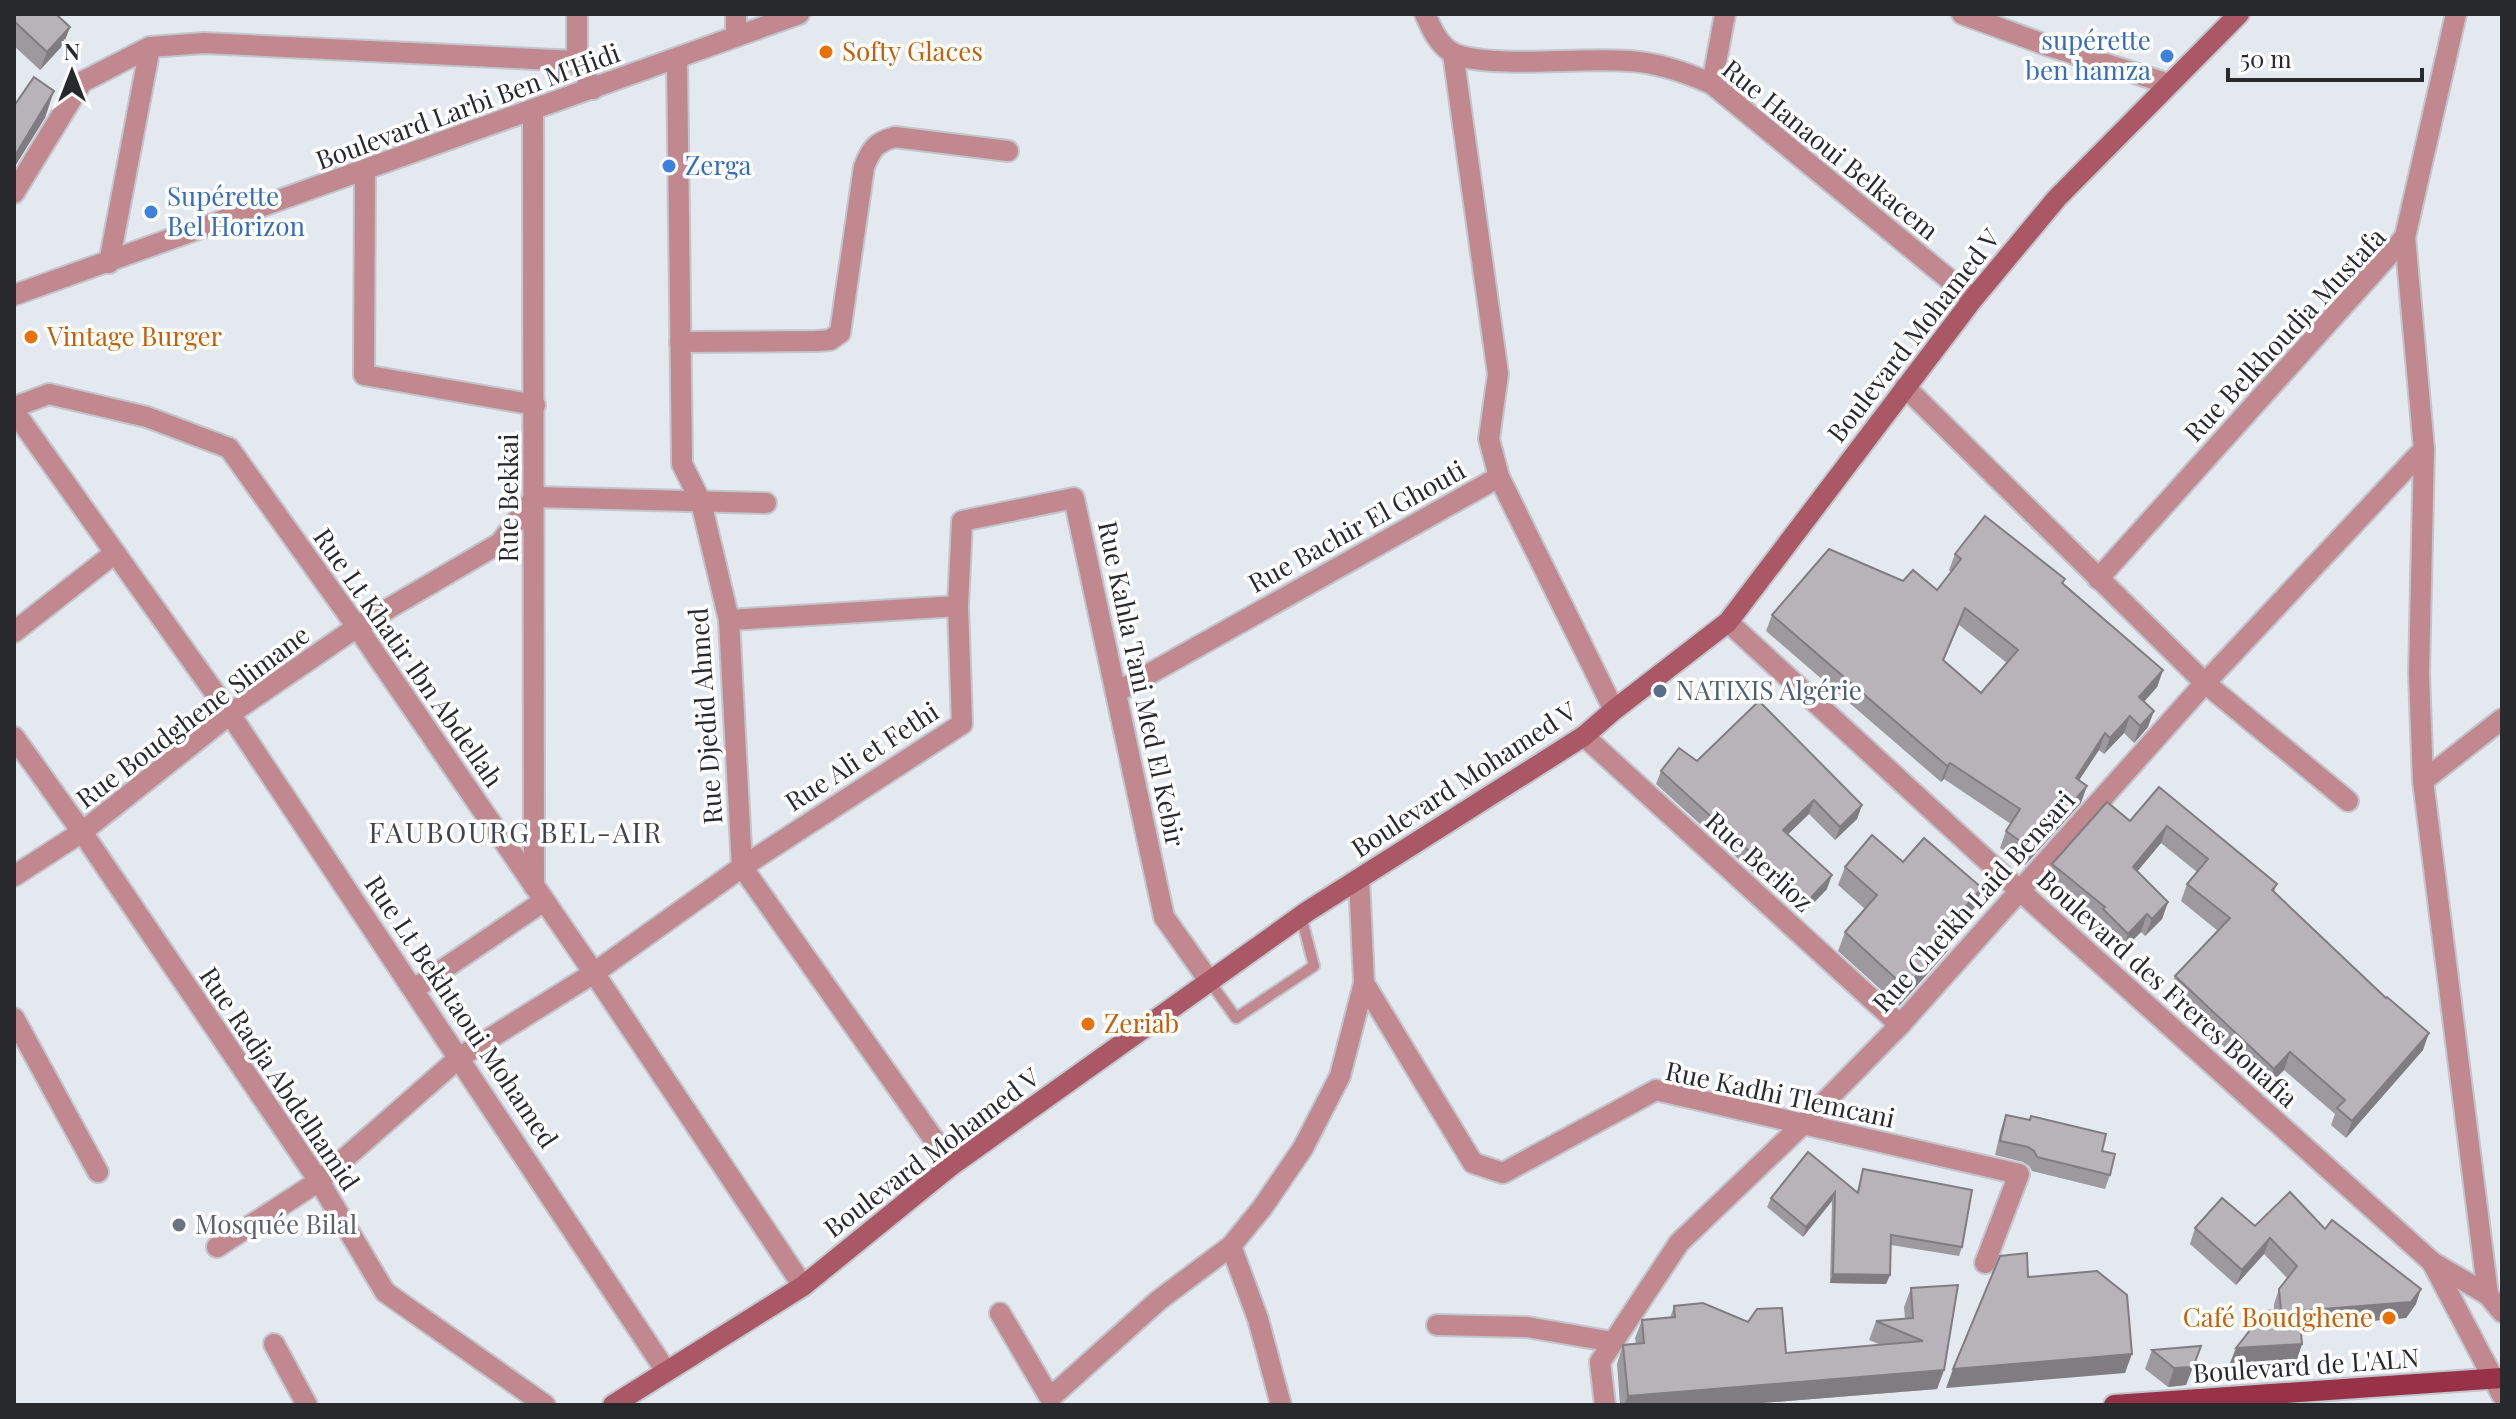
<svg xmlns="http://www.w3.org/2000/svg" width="2516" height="1419" font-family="'Playfair Display',serif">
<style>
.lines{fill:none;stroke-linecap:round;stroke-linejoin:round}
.lane-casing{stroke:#c2c6cc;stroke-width:14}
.street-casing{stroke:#c2c6cc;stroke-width:24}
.secondary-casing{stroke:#c2c6cc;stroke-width:24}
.primary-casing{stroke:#c2c6cc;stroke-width:24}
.lane{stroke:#c28890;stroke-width:10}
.street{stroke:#c28890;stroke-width:20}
.secondary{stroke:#aa5866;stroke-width:20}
.primary{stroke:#973248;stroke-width:20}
.wall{fill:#9d9a9f;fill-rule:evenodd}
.shaded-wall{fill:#807d82}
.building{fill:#b7b3b9;stroke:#807d82;stroke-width:2;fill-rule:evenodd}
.food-dot{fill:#e8710a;stroke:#fff;stroke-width:3}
.shop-dot{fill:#3f7fe0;stroke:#fff;stroke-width:3}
.service-dot{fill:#5c6f8a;stroke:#fff;stroke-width:3}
.worship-dot{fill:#6b7280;stroke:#fff;stroke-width:3}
.labels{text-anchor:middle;stroke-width:7;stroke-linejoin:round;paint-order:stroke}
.shop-label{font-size:26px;fill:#366cbe;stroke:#fff;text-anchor:start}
.food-label{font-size:26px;fill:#c56008;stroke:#fff;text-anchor:start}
.street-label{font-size:26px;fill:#27292c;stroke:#fff}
.service-label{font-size:26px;fill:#4e5e75;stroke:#fff;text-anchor:start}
.worship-label{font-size:26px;fill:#5b616d;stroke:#fff;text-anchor:start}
.neighbourhood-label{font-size:28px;letter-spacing:2px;fill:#40444a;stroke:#fff}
</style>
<rect width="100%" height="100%" fill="#e4e9ef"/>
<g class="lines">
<g class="lane-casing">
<path id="lane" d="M1210 982 1236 1018 1314 966 1301 916"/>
</g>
<g class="street-casing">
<g id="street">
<path d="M577 14V61"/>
<path d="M736 14V36"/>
<path d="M1425 14C1431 28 1439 46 1453 53 1465 59 1481 60 1495 61 1540 64 1585 58 1630 61 1659 63 1685 72 1712 84L1973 299"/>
<path d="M1962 14 2046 45 2169 84"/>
<path d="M677 59 682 464 701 502 729 620 742 867 952 1165"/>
<path d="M1712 84 1725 14"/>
<path d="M533 110 534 886"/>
<path d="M365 171 364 375 535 405"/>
<path d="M14 193 82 82 150 47"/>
<path d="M2405 237 2456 14"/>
<path d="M109 263 150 47 204 43 577 61 593 89"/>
<path d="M14 295 799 14"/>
<path d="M680 342 816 341 830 340 840 333 864 167C871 149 876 142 895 137L1008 151"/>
<path d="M1905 387 2205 683 2348 801"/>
<path d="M14 407 49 394 147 417 229 448 357 627 594 973 803 1286"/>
<path d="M14 411 230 714 666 1371"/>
<path d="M1499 477 1614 710"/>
<path d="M2098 579 2405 237 2424 449 2419 674 2423 781 2502 719"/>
<path d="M729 620 958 606"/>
<path d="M1728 622 2019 890 2432 1262 2488 1295 2502 1312"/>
<path d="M14 632 115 553"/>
<path d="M1117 692 1499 477 1489 439 1498 374 1453 53"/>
<path d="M1584 736 1900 1025"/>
<path d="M14 737 82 832 319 1181 385 1292 545 1405"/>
<path d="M2423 781 2488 1295"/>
<path d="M14 876 82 832 230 714 357 627 500 543 535 497 766 503"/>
<path d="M1364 983 1473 1163 1503 1173 1656 1090 2019 1174 1985 1263"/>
<path d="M414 989 544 901"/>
<path d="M14 1018 98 1172"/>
<path d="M1231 1246 1262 1208 1303 1148 1340 1076 1364 983 1359 879"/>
<path d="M217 1247 319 1181 460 1057 594 973 742 867 962 724 958 606 962 521 1074 498 1164 917 1210 982"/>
<path d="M2432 1262 2502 1395"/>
<path d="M1000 1313 1050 1398 1159 1300 1231 1246 1258 1319 1281 1405"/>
<path d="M1437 1325 1527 1327 1613 1342"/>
<path d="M274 1344 307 1405"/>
<path d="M1605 1405 1600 1362 1679 1243 1802 1125 1900 1025 2205 683 2424 449"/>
</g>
</g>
<g class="secondary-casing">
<path id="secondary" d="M613 1405 803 1286 952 1165 1308 911 1584 736 1614 710 1728 622 1973 299 2057 198 2239 14"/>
</g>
<g class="primary-casing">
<path id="primary" d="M2114 1405 2502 1378"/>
</g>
<use href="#lane" class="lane"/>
<use href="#street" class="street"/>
<use href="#secondary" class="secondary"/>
<use href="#primary" class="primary"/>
</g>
<g class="wall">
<path d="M14 14 70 27 63 45 40 70 14 46Z"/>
<path d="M1955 554 2065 579 2063 584 2163 670 2157 687 2144 702 2148 727 2134 743 2124 733 2104 754 2099 750 2079 780 2081 803 2025 865 2000 848 2006 831 2011 824 1944 779 1941 782 1766 631 1772 615 1937 590 1951 572 1949 570ZM1959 625 2007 663 1981 693 1944 660Z"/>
<path d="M1697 761 1862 805 1857 819 1835 840 1809 814 1788 834 1827 889 1801 916 1656 784 1661 771Z"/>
<path d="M2159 787 2277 884 2274 892 2423 1050 2346 1138 2331 1125 2335 1114 2284 1070 2267 1087 2168 994 2175 976 2218 931 2181 901 2187 884 2197 872 2161 843 2137 871 2168 902 2162 919 2145 936 2141 932 2122 951 2097 926 2098 924 2046 881 2052 864 2130 821Z"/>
<path d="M1903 862 1982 888 1975 907 1956 928 1950 948 1899 1006 1838 951 1845 932 1865 909 1838 885 1845 867Z"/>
<path d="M2006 1115 2102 1151 2110 1175 2105 1189 2032 1171 2029 1166 2023 1162 1995 1155 2001 1129Z"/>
<path d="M1808 1152 1857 1192 1863 1169 1962 1247 1959 1256 1891 1245 1890 1275 1886 1284 1830 1283 1832 1201 1803 1237 1767 1207 1771 1198Z"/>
<path d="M2255 1226 2325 1229 2416 1304 2406 1318 2301 1327 2302 1344 2297 1359 2230 1363 2274 1310V1304L2279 1289 2287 1278 2264 1254 2236 1285 2190 1244 2195 1228Z"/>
<path d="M1911 1288 1944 1370 1937 1389 1737 1405H1620L1617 1364 1623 1345 1636 1344 1635 1338 1642 1320 1670 1318 1674 1306 1786 1353 1881 1345 1869 1340 1876 1321 1905 1319 1904 1307Z"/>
<path d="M2201 1346 2186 1385 2168 1387 2145 1369 2152 1350Z"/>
</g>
<g class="shaded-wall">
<path d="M70 27 63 45 40 70 47 52Z"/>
<path d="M54 91 45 118 14 168V157Z"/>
<path d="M2163 670 2157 687 2133 714 2139 697Z"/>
<path d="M2154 711 2148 727 2134 743 2140 726Z"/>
<path d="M2130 716 2124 733 2104 754 2110 738Z"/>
<path d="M2105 733 2099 750 2070 794 2076 778Z"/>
<path d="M1950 763 1944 779 1941 782 1947 766Z"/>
<path d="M2087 786 2081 803 2025 865 2031 849Z"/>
<path d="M1814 800 1809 814 1778 844 1783 830Z"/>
<path d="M1862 805 1857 819 1835 840 1840 827Z"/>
<path d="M2167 826 2161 843 2127 884 2133 867Z"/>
<path d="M1832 875 1827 889 1801 916 1806 903Z"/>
<path d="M1982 888 1975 907 1944 942 1950 924Z"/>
<path d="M2168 902 2162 919 2145 936 2152 919Z"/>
<path d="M2147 914 2141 932 2122 951 2128 934Z"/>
<path d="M1956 929 1950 948 1899 1006 1906 988Z"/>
<path d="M2429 1033 2423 1050 2346 1138 2352 1121Z"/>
<path d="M2290 1052 2284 1070 2267 1087 2274 1069Z"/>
<path d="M1835 1192 1832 1201 1803 1237 1806 1227Z"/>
<path d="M2270 1238 2264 1254 2236 1285 2242 1270Z"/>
<path d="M1833 1274 1890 1275 1886 1284 1830 1283Z"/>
<path d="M2421 1289 2416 1304 2406 1318 2294 1327 2299 1311Z"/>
<path d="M2302 1344 2297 1359 2230 1363 2236 1348Z"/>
<path d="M2201 1346 2186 1385 2168 1387 2174 1368Z"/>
<path d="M2132 1354 2125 1373 1946 1388 1953 1369Z"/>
<path d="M1944 1370 1937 1389 1737 1405H1624L1628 1396Z"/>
</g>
<g class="building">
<path d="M14 14H56L70 27 47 52 14 21Z"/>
<path d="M34 77 54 91 14 157V106Z"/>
<path d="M1985 516 2065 579 2062 583 2163 670 2139 697 2154 711 2140 726 2130 716 2110 738 2105 733 2076 778 2087 786 2031 849 2006 831 2020 809 1950 763 1947 766 1772 615 1829 549 1903 581 1913 570 1937 590 1961 559 1955 554ZM1965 608 2018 650 1981 693 1943 660Z"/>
<path d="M1759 701 1862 805 1840 827 1814 800 1783 830 1832 875 1806 903 1661 771 1679 748 1697 761Z"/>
<path d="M2159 787 2277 884 2272 890 2386 998 2387 997 2429 1033 2352 1121 2337 1108 2345 1100 2290 1052 2274 1069 2175 976 2230 918 2187 884 2208 859 2167 826 2133 867 2168 902 2152 919 2147 914 2128 934 2103 909 2105 907 2052 864 2107 802 2130 821Z"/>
<path d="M1872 835 1903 862 1924 838 1982 888 1950 924 1956 929 1906 988 1845 932 1877 895 1845 867Z"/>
<path d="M2006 1115 2030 1120 2031 1116 2106 1134 2102 1151 2115 1154 2110 1175 2037 1157 2034 1151 2028 1147 2000 1141Z"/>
<path d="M1808 1152 1858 1193 1863 1169 1972 1190 1962 1247 1891 1235 1890 1275 1833 1274 1835 1192 1806 1227 1771 1198Z"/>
<path d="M2290 1192 2325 1229 2332 1220 2421 1289 2411 1302 2299 1311 2302 1344 2236 1348 2265 1311 2281 1310 2279 1289 2297 1266 2270 1238 2242 1270 2195 1228 2222 1198 2255 1226Z"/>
<path d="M2027 1253 2028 1277 2097 1271 2127 1295 2132 1354 1953 1369 2000 1256Z"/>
<path d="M1958 1285 1944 1370 1628 1396 1623 1345 1644 1343 1642 1320 1675 1317 1674 1306 1703 1303 1748 1322 1757 1309 1782 1308 1786 1353 1923 1341 1876 1321 1913 1318 1911 1288Z"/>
<path d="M2201 1346 2193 1367 2174 1368 2152 1350Z"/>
</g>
<g class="food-dot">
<circle cx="826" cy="52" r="8"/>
<circle cx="31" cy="337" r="8"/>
<circle cx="1088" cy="1024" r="8"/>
<circle cx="2389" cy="1318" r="8"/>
</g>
<g class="shop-dot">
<circle cx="2167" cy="56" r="8"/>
<circle cx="669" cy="166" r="8"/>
<circle cx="151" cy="212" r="8"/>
</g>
<circle class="service-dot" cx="1660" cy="691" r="8"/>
<circle class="worship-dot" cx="179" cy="1225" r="8"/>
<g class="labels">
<g class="shop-label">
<text x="2151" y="50" text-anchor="end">supérette<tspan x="2151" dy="30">ben hamza</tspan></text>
<text x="685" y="175">Zerga</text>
<text x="167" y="206">Supérette<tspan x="167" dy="30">Bel Horizon</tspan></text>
</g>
<g class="food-label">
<text x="842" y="61">Softy Glaces</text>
<text x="47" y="346">Vintage Burger</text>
<text x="1104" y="1033">Zeriab</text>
<text x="2373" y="1327" text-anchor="end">Café Boudghene</text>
</g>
<g class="street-label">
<text transform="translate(468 107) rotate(-20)" y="9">Boulevard Larbi Ben M'Hidi</text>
<text transform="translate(1830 150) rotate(39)" y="9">Rue Hanaoui Belkacem</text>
<text transform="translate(2285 335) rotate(-47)" y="9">Rue Belkhoudja Mustafa</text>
<text transform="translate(1914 336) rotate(-52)" y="9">Boulevard Mohamed V</text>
<text transform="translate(509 498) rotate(-90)" y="9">Rue Bekkai</text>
<text transform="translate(1357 527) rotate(-29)" y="9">Rue Bachir El Ghouti</text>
<text transform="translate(408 658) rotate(55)" y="9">Rue Lt Khatir Ibn Abdellah</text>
<text transform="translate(1141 684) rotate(78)" y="9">Rue Kahla Tani Med El Kebir</text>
<text transform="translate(706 716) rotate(-94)" y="9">Rue Djedid Ahmed</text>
<text transform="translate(193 717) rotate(-37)" y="9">Rue Boudghene Slimane</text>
<text transform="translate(862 757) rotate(-33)" y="9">Rue Ali et Fethi</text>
<text transform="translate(1464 780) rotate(-33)" y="9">Boulevard Mohamed V</text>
<text transform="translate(1759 862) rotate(42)" y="9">Rue Berlioz</text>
<text transform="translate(1974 902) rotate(-48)" y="9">Rue Cheikh Laid Bensari</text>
<text transform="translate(2167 989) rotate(42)" y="9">Boulevard des Freres Bouafia</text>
<text transform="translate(461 1012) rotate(56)" y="9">Rue Lt Bekhtaoui Mohamed</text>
<text transform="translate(279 1079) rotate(56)" y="9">Rue Radja Abdelhamid</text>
<text transform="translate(1780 1095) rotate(12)" y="9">Rue Kadhi Tlemcani</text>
<text transform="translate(932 1153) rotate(-37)" y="9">Boulevard Mohamed V</text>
<text transform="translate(2306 1366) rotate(-4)" y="9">Boulevard de L'ALN</text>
</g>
<g class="service-label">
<text x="1676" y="700">NATIXIS Algérie</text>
</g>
<g class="worship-label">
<text x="195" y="1234">Mosquée Bilal</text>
</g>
<g class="neighbourhood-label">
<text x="516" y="843">FAUBOURG BEL-AIR</text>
</g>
</g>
<rect width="2516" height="1419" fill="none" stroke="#27292c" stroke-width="32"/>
<g transform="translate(72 72)" stroke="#ffffff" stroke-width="6" paint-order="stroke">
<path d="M0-6L14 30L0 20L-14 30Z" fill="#27292c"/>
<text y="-12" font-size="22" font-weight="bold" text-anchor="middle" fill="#27292c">N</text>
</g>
<path d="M2228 68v12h194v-12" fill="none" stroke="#27292c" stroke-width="4"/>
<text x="2240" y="68" font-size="24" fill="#27292c" stroke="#ffffff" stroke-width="6" paint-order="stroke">50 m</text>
</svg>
